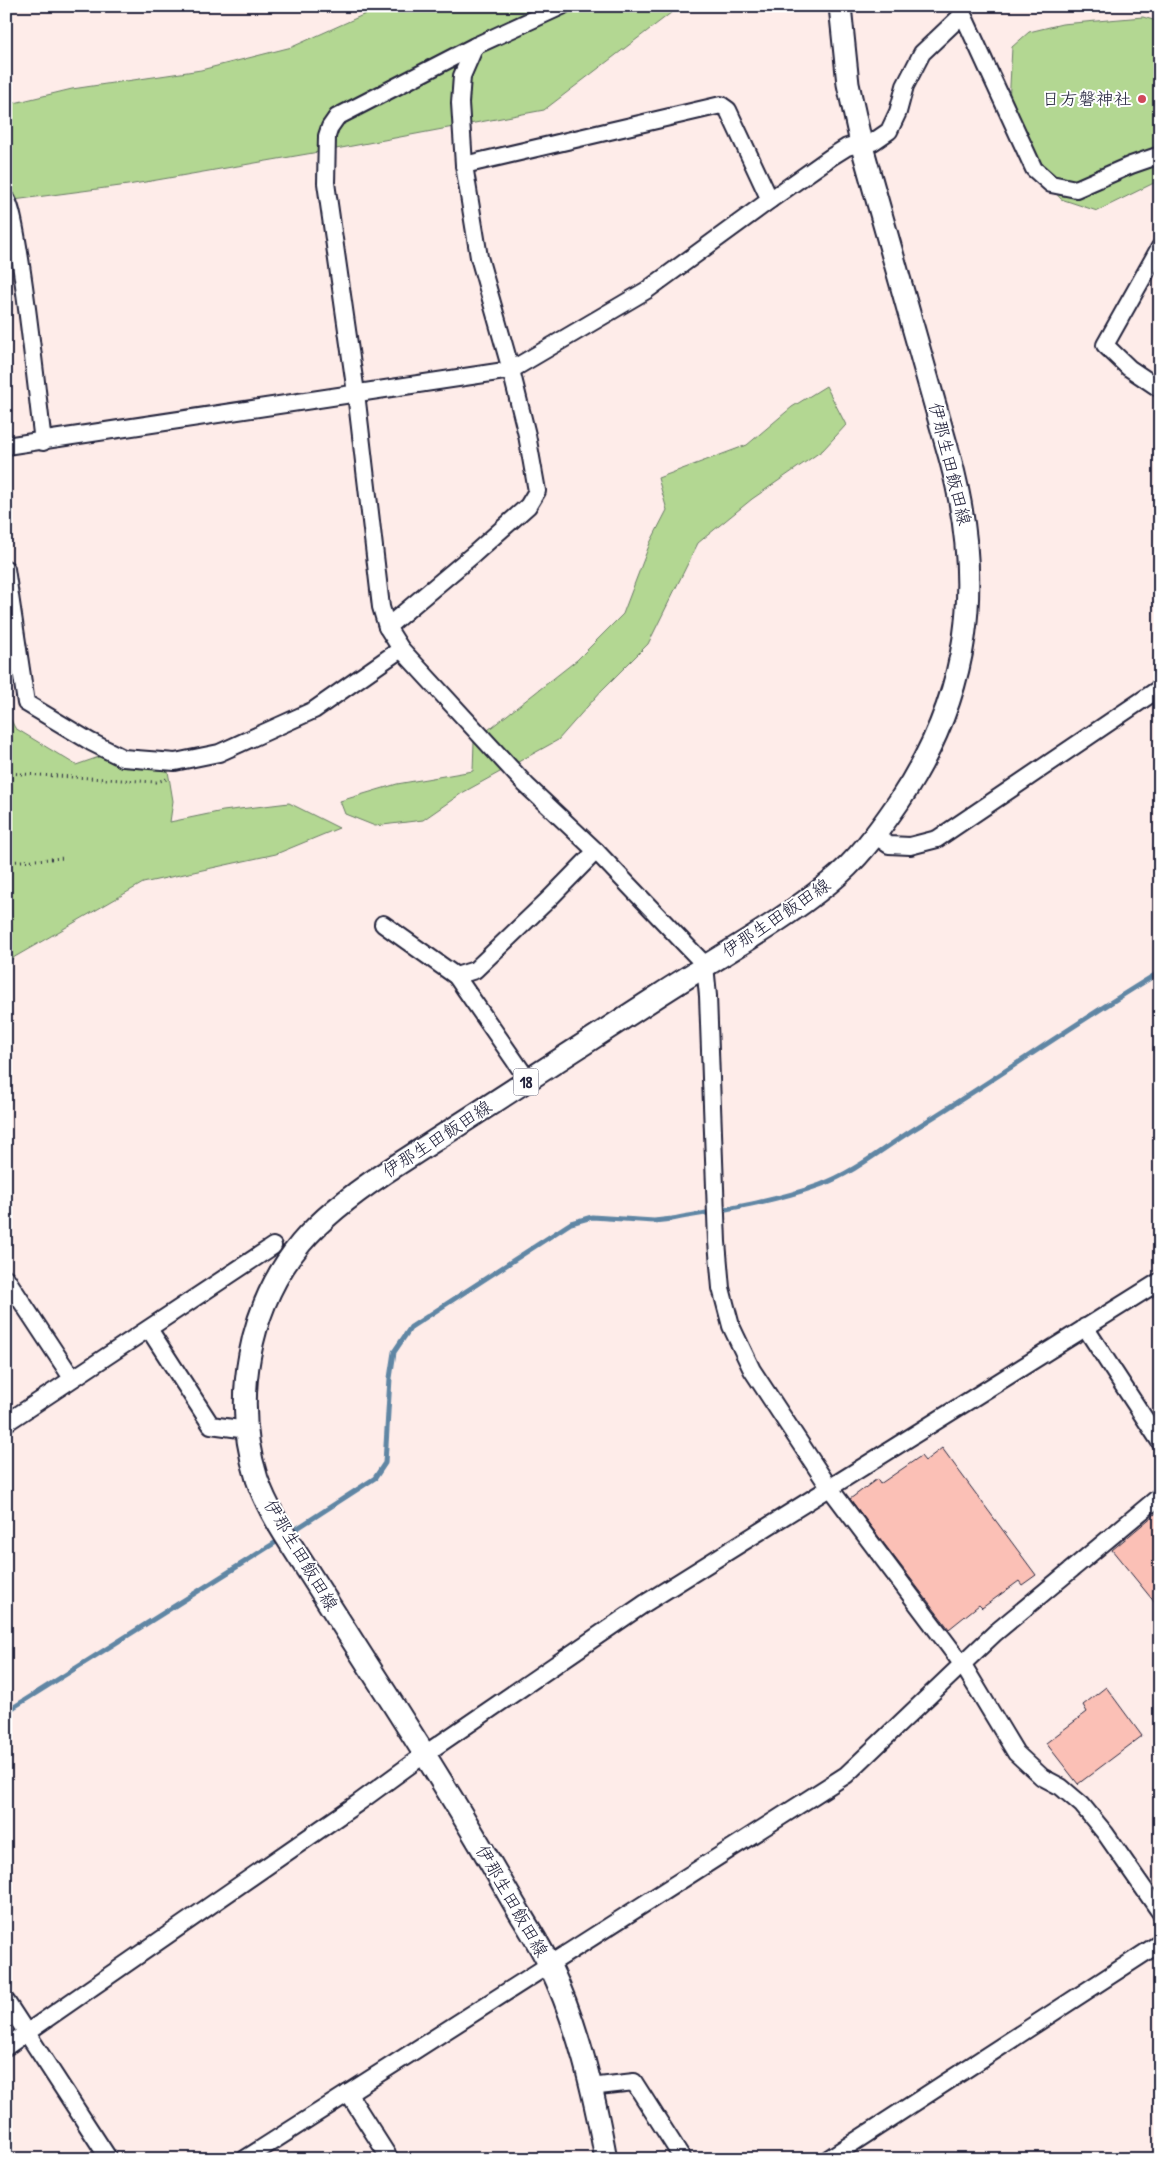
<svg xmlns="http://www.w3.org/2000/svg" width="1166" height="2165" font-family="'Patrick Hand','Klee One',sans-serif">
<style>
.green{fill:#b3d792;stroke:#6a7c66}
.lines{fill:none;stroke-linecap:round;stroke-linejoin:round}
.stream{stroke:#6086a4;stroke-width:5}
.building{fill:#fbc0b6;stroke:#22223b}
.minor-casing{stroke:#22223b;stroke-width:20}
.major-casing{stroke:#22223b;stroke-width:25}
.path{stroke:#22223b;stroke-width:3;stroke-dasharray:1 4;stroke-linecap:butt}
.minor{stroke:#fff;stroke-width:16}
.major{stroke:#fff;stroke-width:21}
.poi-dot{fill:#d1495b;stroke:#fff;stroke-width:2}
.labels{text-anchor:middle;stroke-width:4;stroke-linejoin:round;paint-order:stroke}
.shield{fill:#fff;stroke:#646476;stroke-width:1}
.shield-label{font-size:16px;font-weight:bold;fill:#22223b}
.poi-label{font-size:18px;fill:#22223b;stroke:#fff;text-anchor:end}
.street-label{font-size:18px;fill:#22223b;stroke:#fff}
</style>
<rect width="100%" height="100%" fill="#feece9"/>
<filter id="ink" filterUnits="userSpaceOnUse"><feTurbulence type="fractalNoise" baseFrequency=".02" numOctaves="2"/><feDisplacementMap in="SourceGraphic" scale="10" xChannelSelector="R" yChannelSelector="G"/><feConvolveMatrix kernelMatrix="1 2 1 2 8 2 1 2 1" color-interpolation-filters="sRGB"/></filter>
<g filter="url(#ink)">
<g class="green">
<path d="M383 6H680L544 110 336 149 128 185 6 201V105L72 89 201 70 292 47Z"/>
<path d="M1143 17 1160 22V180L1097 211 1061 199 1042 178 1009 105 1012 47 1029 32 1062 24Z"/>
<path d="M826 386 846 425 823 450 752 499 698 543 648 644 602 690 558 740 462 793 423 820 375 826 345 814 340 801 397 784 473 771 474 741 577 660 623 614 650 543 667 510 658 478 747 445 792 407Z"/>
<path d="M6 710 15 728 76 765 99 757 119 765 168 771 173 801 170 822 223 811 289 803 339 828 276 854 143 883 6 962Z"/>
</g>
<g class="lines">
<g class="stream">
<path d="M290 1533 375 1478 385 1463 390 1378 394 1352 411 1327 571 1223 592 1217 654 1221 672 1219C721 1210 773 1202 820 1185 853 1173 881 1150 911 1131 995 1080 1075 1023 1160 972"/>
<path d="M6 1712 281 1539"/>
</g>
</g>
<g class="building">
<path d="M942 1448 1036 1575 1022 1585 1019 1581 982 1608 979 1605 949 1629 850 1499 877 1479 880 1484 921 1456 925 1461Z"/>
<path d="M1160 1510V1609L1112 1550Z"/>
<path d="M1106 1687 1142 1736 1078 1784 1046 1743 1087 1712 1083 1705Z"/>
</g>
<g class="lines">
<g class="minor-casing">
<g id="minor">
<path d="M562 6 475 46 337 117 330 127 327 136 326 183 356 393 381 607 387 627 401 649 526 785 596 851 705 965 708 996 717 1242 721 1288 731 1326 752 1370 829 1487 963 1665 1016 1753 1042 1777 1061 1787 1082 1805 1105 1833 1160 1912"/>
<path d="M959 6 1034 169 1051 184 1076 189 1131 165 1160 155"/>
<path d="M464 165 721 105 728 110 770 200"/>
<path d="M6 199C18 208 39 411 43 442"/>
<path d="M1160 247 1105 345 1129 368 1160 389"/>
<path d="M6 446 511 370 647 290 770 200 831 157 847 147 861 143 873 142 889 131 898 112 905 86 922 53 962 15"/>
<path d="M6 569 26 703 91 742 123 758 175 762 219 753 314 710 401 649"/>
<path d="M387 627 474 554 528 506 537 491 527 435 511 370 479 257 464 165 460 103 462 76 475 46"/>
<path d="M876 836 889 845 910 846 937 839 1160 688"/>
<path d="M383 924 456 976 528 1080"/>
<path d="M456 976 475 970 550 898 596 851"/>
<path d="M6 1278 72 1378"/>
<path d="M1085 1327 1160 1442"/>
<path d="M149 1329 211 1425 247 1430"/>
<path d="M6 1423 273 1246"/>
<path d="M6 2001 109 2159"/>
<path d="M6 2047 358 1803 425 1754 644 1604 1160 1281"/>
<path d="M590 2087 634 2082 683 2159"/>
<path d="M348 2093 390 2159"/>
<path d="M245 2159 846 1775 995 1633 1160 1496"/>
<path d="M828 2159 1160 1943"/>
</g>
</g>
<g class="major-casing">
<path id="major" d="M606 2159C594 2093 578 2024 549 1964 537 1940 522 1918 509 1895 466 1819 420 1746 373 1673 351 1638 328 1603 306 1568 288 1540 268 1511 257 1479 232 1400 248 1307 301 1243 324 1216 353 1194 383 1174 476 1114 569 1054 661 994 718 957 777 925 829 883 857 861 878 832 898 803 971 694 984 584 950 458L861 143 848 84 840 6"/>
</g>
<g class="path">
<path d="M6 773 156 782 167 779"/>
<path d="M6 862 64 858"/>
</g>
<use href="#minor" class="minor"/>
<use href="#major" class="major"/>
</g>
</g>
<circle class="poi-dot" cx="1142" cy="99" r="5"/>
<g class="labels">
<rect class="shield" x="513.5" y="1068.5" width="25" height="27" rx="4"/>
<g class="shield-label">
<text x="526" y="1088">18</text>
</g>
<g class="poi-label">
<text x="1132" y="105">日方磐神社</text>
</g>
<g class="street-label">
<text transform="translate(950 464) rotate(76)" y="6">伊那生田飯田線</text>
<text transform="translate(776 918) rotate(-34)" y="6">伊那生田飯田線</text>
<text transform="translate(437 1139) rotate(-33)" y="6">伊那生田飯田線</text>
<text transform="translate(301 1555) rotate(59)" y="6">伊那生田飯田線</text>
<text transform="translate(512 1901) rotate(60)" y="6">伊那生田飯田線</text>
</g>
</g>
<rect width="1166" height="2165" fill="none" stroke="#fff" stroke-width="25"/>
<rect x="12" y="12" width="1141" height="2140" fill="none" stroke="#22223b" stroke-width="2" filter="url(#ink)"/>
</svg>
